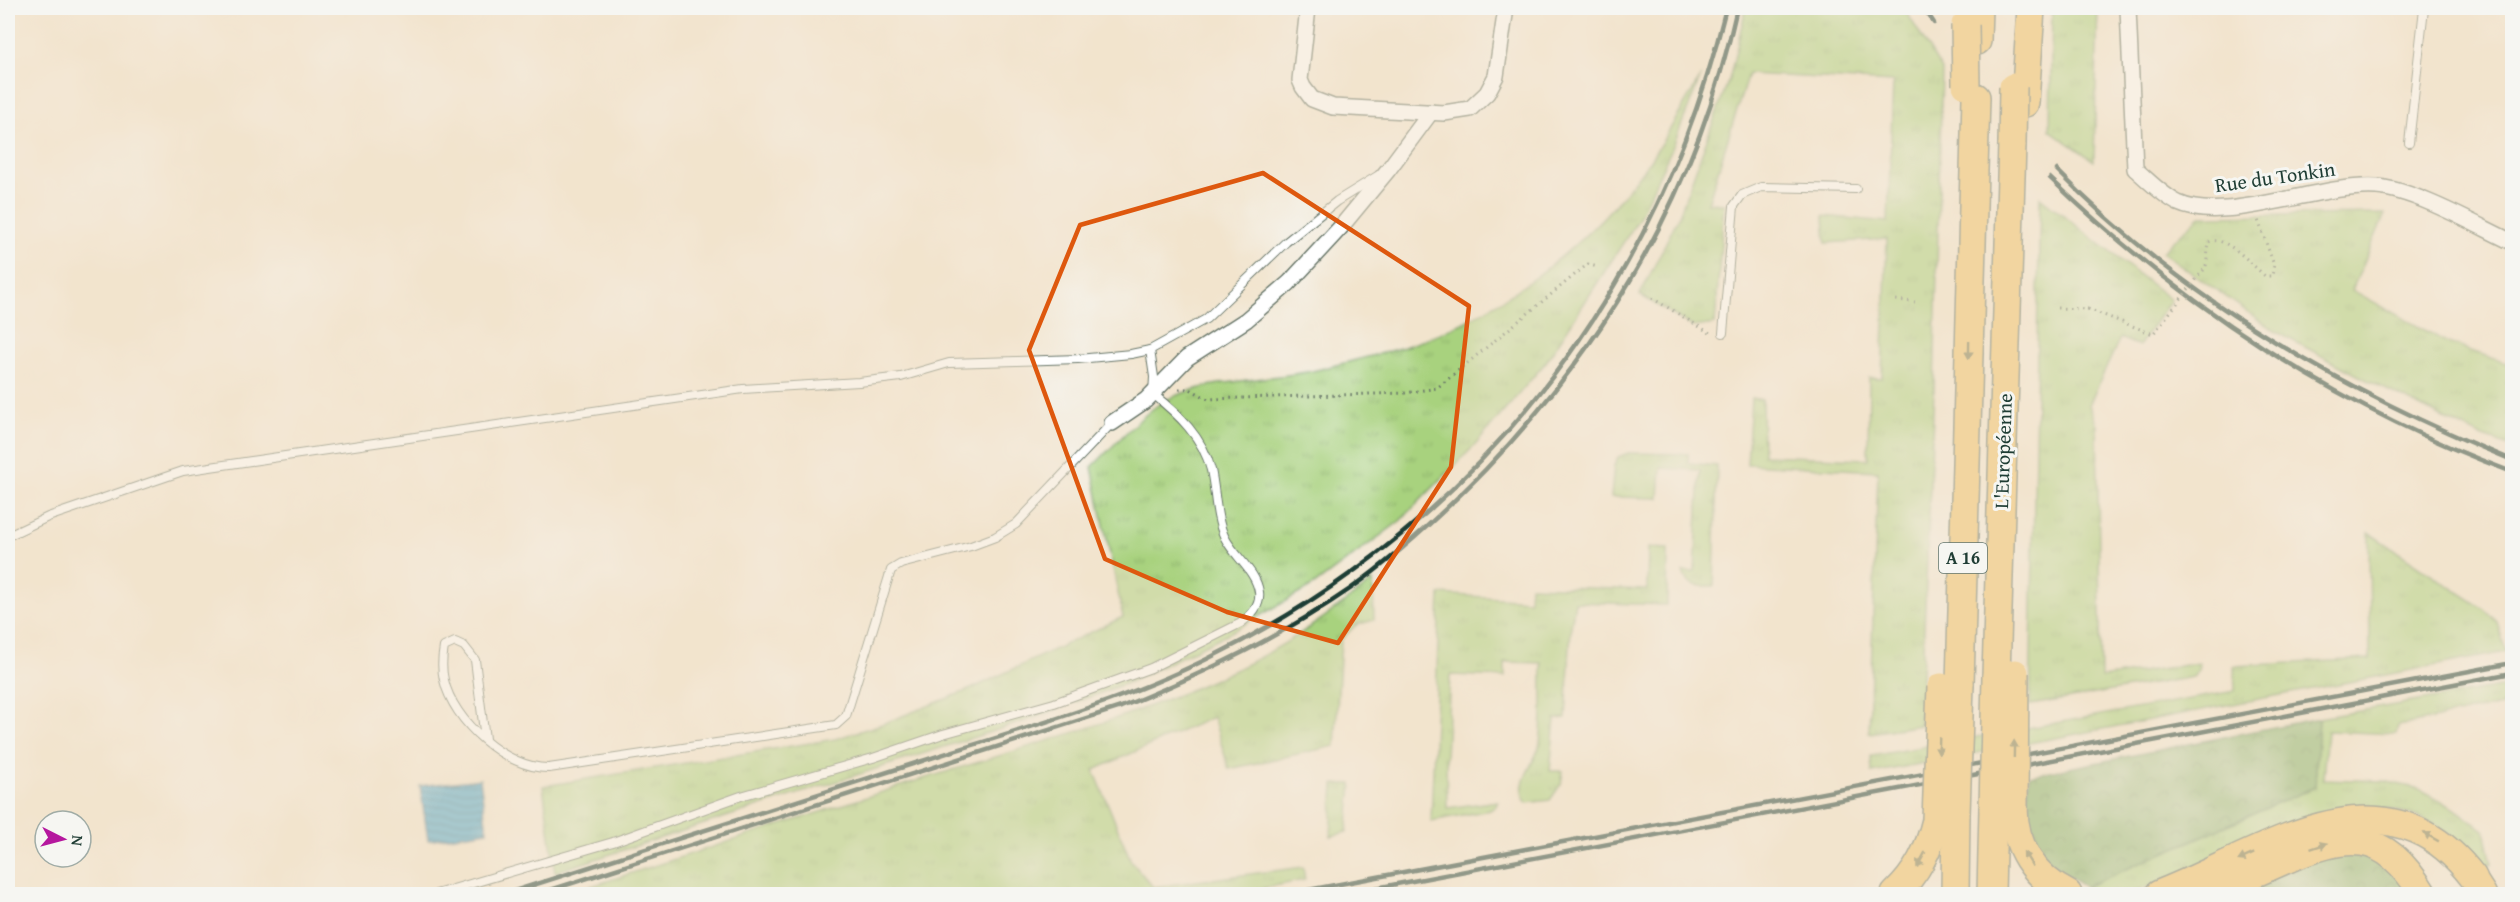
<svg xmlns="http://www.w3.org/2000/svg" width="2520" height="902" font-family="'Gentium Book Plus',serif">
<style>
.grass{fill:url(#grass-tufts);stroke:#648859;stroke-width:1.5}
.forest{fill:url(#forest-crowns);stroke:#527850;stroke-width:1.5}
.water{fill:url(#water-rules);stroke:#377280;stroke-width:1.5}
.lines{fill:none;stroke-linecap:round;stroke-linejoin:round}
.lane-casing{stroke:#69776a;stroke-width:10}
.street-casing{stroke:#69776a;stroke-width:18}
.primary-casing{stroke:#69776a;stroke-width:27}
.highway-casing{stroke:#69776a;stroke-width:30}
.path{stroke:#69776a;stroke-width:3;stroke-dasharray:1.5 4.5;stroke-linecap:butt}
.lane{stroke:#fff;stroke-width:8}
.street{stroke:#fff;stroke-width:15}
.primary{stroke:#f1c369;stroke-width:24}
.highway{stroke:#f1c369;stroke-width:27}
.rail{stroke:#1f3d34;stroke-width:4.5}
.highway-bridge-casing{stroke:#69776a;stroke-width:30;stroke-linecap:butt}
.path-bridge{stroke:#69776a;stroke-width:3;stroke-dasharray:1.5 4.5;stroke-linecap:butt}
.highway-bridge{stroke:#f1c369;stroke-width:27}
.oneway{fill:#7d794c}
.marked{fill:none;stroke:#de580e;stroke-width:4.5;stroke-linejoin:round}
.labels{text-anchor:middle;stroke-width:6;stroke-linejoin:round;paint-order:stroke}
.shield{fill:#f6f6f2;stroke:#60746d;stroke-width:1.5}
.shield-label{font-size:18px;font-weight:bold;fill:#1f3d34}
.street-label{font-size:20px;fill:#1f3d34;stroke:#f6f6f2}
</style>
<defs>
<pattern id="grass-tufts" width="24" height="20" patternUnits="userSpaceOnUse" patternTransform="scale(1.5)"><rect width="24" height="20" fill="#a8d27e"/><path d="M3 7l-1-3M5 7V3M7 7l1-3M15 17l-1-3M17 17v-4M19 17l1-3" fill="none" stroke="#90b56e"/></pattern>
<pattern id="forest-crowns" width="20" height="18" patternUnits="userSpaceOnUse" patternTransform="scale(1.5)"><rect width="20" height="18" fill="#86b46d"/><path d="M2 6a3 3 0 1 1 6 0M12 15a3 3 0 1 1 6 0" fill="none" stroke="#6d945a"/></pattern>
<pattern id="water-rules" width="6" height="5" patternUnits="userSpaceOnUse" patternTransform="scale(1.5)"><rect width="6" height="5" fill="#4fa7cc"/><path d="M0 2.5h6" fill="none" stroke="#4189a6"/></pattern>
</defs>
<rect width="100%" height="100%" fill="#f6f6f2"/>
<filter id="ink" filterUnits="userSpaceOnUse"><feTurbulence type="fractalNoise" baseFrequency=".0167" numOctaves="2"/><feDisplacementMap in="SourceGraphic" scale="12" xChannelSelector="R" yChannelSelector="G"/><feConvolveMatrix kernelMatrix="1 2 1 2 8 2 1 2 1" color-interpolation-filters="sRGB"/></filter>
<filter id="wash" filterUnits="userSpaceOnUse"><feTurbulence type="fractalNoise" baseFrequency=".008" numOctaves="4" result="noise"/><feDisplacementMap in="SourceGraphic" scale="24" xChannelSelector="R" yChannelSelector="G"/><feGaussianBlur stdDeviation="1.35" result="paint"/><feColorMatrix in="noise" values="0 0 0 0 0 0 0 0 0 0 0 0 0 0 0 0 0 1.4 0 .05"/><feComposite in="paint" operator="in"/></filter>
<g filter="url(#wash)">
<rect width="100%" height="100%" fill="#f2e4cd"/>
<g class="grass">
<path d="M1746 8H1904L1942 70 1934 390 1920 725 1869 733 1878 471 1747 464 1751 398 1762 400 1763 455 1868 459 1869 378H1882L1887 239 1826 243 1824 216 1888 222 1893 82 1748 74 1708 203 1724 204 1715 324 1693 327 1640 295 1678 218 1730 76Z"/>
<path d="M2052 8H2098L2094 161 2050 130Z"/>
<path d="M1701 76 1673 146 1638 220 1546 362 1477 443 1400 521 1314 585 1231 632 1132 681 1034 718 555 872 543 786 835 739 882 724 971 689 1123 617 1092 467C1111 449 1137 419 1158 405 1197 378 1275 381 1321 369 1351 361 1383 354 1413 344 1494 316 1580 251 1633 183 1660 149 1680 112 1701 76Z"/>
<path d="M2040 197 2171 300 2139 346 2120 338 2089 405 2097 426 2101 678 2200 663 2199 670 2193 677 2030 705Z"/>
<path d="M2385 214 2352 290 2448 343 2512 365V447L2480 436 2363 378 2275 331 2162 252 2200 216Z"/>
<path d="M1628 453 1688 454V463L1717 466 1714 586C1700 586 1687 588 1683 572H1695L1700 470 1661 468 1659 498 1611 497 1614 466 1618 457Z"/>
<path d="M2369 533 2484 609 2497 622 2506 652 1872 773 1871 756 2235 691 2234 666 2370 659Z"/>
<path d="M1648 548 1668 549 1667 605 1575 602 1571 627 1566 718 1555 719 1550 771H1563L1561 784 1550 800 1527 803C1513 786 1534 765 1539 747 1544 730 1541 684 1542 663L1505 662V677L1450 675 1446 757 1447 808 1498 801 1496 806 1490 810 1431 821 1440 594 1529 600 1530 586 1647 590Z"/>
<path d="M1373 581 1374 620 1356 625 1341 640 1335 746 1229 769 1213 717 1094 770 1131 861 1153 887 1303 867 1305 880 1233 894H567C683 856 799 818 916 781 1027 747 1149 714 1253 661 1296 639 1335 610 1373 581Z"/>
<path d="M2512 685V703L2398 726 2396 734 2327 731 2323 779 2383 781 2416 788 2458 811 2485 831 2492 864 2475 863C2468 855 2462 846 2454 839 2443 828 2429 821 2415 816 2333 786 2250 845 2176 876 2142 890 2121 902 2085 887L2315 787 2319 718Z"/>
<path d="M1334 784H1352L1347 832 1331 836Z"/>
</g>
<g class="forest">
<path d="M2319 718 2315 787 2085 887C2064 874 2027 851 2026 823 2025 808 2028 791 2029 776Z"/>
<path d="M2327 854 2364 855 2383 865 2416 894H2236Z"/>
</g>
<path class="water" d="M480 779 487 831 428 840 420 786Z"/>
</g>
<g filter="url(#ink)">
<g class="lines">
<g class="lane-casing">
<g id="lane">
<path d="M2409 143 2424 8"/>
<path d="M1723 333 1734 206 1742 195 1761 187 1856 189"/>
<path d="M8 536 48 517 183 471 743 389 859 382 901 377 949 363 1078 359 1131 354 1150 350 1206 319 1286 242 1337 201 1379 175"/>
<path d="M485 739 475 660 464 646 455 642 444 647C442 658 441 668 444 680 453 721 506 769 549 768L836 725 846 716 891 570 901 564 971 546 995 537 1016 524 1112 423"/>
<path d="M436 894 613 842 741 796 873 758 943 734 1054 703 1151 668 1241 623C1251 615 1261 606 1259 592 1256 571 1234 556 1225 538 1215 517 1216 492 1211 470 1203 437 1178 414 1153 394L1154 377 1150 350"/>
</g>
</g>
<g class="street-casing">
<g id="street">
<path d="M1308 8 1300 80 1303 87 1312 99 1333 107 1444 113 1470 109 1487 93 1496 76 1506 8"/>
<path d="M2128 8 2135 169C2148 180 2162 195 2178 203 2225 225 2321 183 2377 187 2415 190 2476 225 2512 242"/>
<path d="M1112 423 1146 400 1187 358 1246 320 1289 283 1340 228 1388 170 1431 112"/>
</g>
</g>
<g class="primary-casing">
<path id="primary" d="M2473 877 2484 894"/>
</g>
<g class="highway-casing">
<g id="highway">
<path d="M1977 41 1978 8"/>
<path d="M2025 103 2031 8"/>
<path d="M1996 676 2012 144"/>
<path d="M1960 684 1976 97"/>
<path d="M2014 808C2014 846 2034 877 2068 894"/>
<path d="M1895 894C1917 873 1929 850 1936 820"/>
<path d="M1955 894 1956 814"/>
<path d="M1991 894 1993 808"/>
<path d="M2159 894C2263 854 2383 759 2473 877"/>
<path d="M2208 894C2233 883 2258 872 2283 861 2348 833 2383 828 2423 894"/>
</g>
</g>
<g class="path">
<path d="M2209 242C2225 234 2252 265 2265 276H2272L2274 265 2258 220"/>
<path d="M1652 298 1710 333"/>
<path d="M1896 300 1915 302"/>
<path d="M2057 308 2088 309"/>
<path d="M1179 389H1190L1208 399 1405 393 1437 388 1588 264 1597 267"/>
</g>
<use href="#lane" class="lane"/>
<use href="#street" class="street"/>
<use href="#primary" class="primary"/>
<use href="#highway" class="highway"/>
<g class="rail">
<path d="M1924 8 1934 23"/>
<path d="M1936 8 1939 12"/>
<path d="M2057 170C2183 300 2345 392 2512 460"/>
<path d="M2050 178C2181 305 2340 409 2512 472"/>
<path d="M505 894C643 850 781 806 919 762 1016 731 1116 704 1207 659 1474 528 1656 296 1726 8"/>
<path d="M538 894 1121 707C1201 675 1279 638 1350 589 1400 554 1444 512 1486 469 1612 337 1698 187 1737 8"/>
<path d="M1287 894 2512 663"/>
<path d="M1344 894 2512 673"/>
</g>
<g class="highway-bridge-casing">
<g id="highway-bridge">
<path d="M1965 25 1966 85"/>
<path d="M2012 144 2013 87"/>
<path d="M1993 808 1996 676"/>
<path d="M2014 808 2015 673"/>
<path d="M1956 814 1960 684"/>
<path d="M1936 820 1941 687"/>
</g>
</g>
<path class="path-bridge" d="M2088 309 2153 334 2206 267 2209 242"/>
<use href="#highway-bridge" class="highway-bridge"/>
</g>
<defs><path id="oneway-solid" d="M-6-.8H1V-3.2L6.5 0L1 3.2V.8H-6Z" transform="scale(1.5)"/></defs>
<g class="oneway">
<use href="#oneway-solid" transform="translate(1969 350) rotate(91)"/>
<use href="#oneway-solid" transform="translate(1939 746) rotate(92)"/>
<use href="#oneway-solid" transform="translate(2014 749) rotate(-89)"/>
<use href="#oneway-solid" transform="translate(2431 837) rotate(-151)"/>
<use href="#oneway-solid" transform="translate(2319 846) rotate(-19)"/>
<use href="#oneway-solid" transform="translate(2246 857) rotate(156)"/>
<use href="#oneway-solid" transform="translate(2028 859) rotate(-122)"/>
<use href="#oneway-solid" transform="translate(1921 860) rotate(119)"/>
</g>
</g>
<path d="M0 0H2520V902H0ZM1263 173 1469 306 1451 467 1338 643 1227 612 1105 559 1029 350 1080 225Z" fill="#f2e4cd" fill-opacity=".55" fill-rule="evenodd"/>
<path class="marked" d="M1263 173 1469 306 1451 467 1338 643 1227 612 1105 559 1029 350 1080 225Z"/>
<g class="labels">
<rect class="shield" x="1939" y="543" width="48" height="30" rx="4.5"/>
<g class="shield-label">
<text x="1963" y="564">A 16</text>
</g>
<g class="street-label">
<text transform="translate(2275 177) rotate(-8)" y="7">Rue du Tonkin</text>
<text transform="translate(2003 451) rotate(-88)" y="7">L'Européenne</text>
</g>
</g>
<rect width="2520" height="902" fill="none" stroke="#f6f6f2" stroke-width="30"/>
<g transform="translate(63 839) rotate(96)"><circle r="28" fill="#f6f6f2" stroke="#a0aca6" stroke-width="1.5"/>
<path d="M0-4.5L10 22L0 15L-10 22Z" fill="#b5179e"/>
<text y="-9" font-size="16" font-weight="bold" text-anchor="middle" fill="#1f3d34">N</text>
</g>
</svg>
